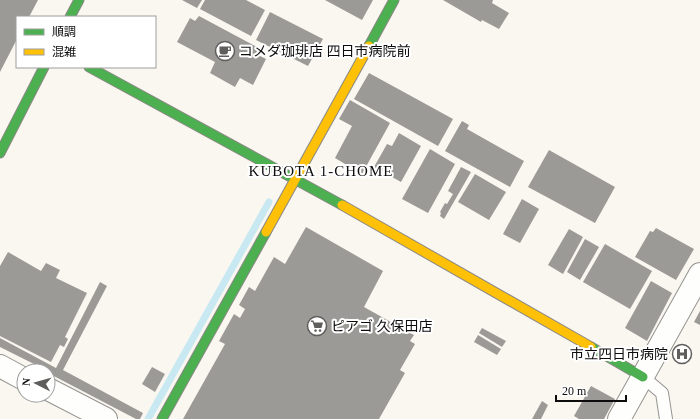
<svg xmlns="http://www.w3.org/2000/svg" width="700" height="419" font-family="'Times New Roman','Noto Sans JP',serif">
<style>
.lines{fill:none;stroke-linecap:round;stroke-linejoin:round}
.stream{stroke:#c8e8f2;stroke-width:7}
.building{fill:#9c9a96}
.lane-casing{stroke:#93928f;stroke-width:14}
.street-casing{stroke:#93928f;stroke-width:24}
.fast-casing{stroke:#8a8885;stroke-width:11}
.slow-casing{stroke:#8a8885;stroke-width:11}
.lane{stroke:#fefefd;stroke-width:12}
.street{stroke:#fefefd;stroke-width:22}
.fast{stroke:#4caf50;stroke-width:9}
.slow{stroke:#ffc107;stroke-width:9}
.labels{text-anchor:middle;stroke-width:4;stroke-linejoin:round;paint-order:stroke}
.poi-label{font-size:14px;fill:#0c0c0c;stroke:#fff;text-anchor:start}
.neighbourhood-label{font-size:15px;letter-spacing:1px;fill:#0c0c0c;stroke:#fff}
</style>
<rect width="100%" height="100%" fill="#faf7f0"/>
<g class="lines">
<path class="stream" d="M148 419 269 202"/>
</g>
<g class="building">
<path d="M0 0H38L29 17H17V39L0 72Z"/>
<path d="M182 0H202L197 8Z"/>
<path d="M205 0H246L265 10 251 36 200 9Z"/>
<path d="M325 0H373L362 20Z"/>
<path d="M443 0H493L492 3 509 13 499 29 482 20 481 22Z"/>
<path d="M270 12 323 39 308 66 256 40Z"/>
<path d="M199 16 259 48 256 54 266 59 253 85 240 78 235 87 210 73 215 62 177 42 190 18 195 21Z"/>
<path d="M369 73 453 119 438 146 354 99Z"/>
<path d="M350 100 390 123 362 174 335 158 352 126 339 119Z"/>
<path d="M462 121 469 125 467 129 524 161 510 187 445 151Z"/>
<path d="M399 133 421 146 401 182 374 167 387 144 392 146Z"/>
<path d="M430 149 455 164 428 213 402 199Z"/>
<path d="M549 150 615 187 595 223 528 187Z"/>
<path d="M461 167 471 172 444 219 440 216 441 213 440 212 445 203 447 204 453 194 448 191Z"/>
<path d="M475 174 506 192 489 220 458 202Z"/>
<path d="M522 199 539 209 520 243 503 234Z"/>
<path d="M306 227 383 271 364 307 414 335 410 341 415 344 400 370 405 373 379 419H183L225 344 219 341 234 314 240 318 245 309 239 305 249 287 255 291 274 257 285 264Z"/>
<path d="M656 228 694 249 676 280 635 257 650 231 653 232Z"/>
<path d="M569 229 583 237 563 274 548 265Z"/>
<path d="M585 239 599 247 580 280 567 272Z"/>
<path d="M605 244 652 271 630 309 583 282Z"/>
<path d="M8 252 41 271 46 263 60 270 56 278 87 293 65 337 68 339 64 347 60 345 51 362 0 336V266Z"/>
<path d="M651 281 672 293 647 341 625 328Z"/>
<path d="M100 282 107 286 63 370 143 413 140 419H136L48 373V371L0 347V338L56 368Z"/>
<path d="M700 311V325L694 322Z"/>
<path d="M482 328 506 341 502 347 479 333Z"/>
<path d="M478 335 501 349 497 355 474 342Z"/>
<path d="M152 367 165 374 155 392 142 384Z"/>
<path d="M591 386 615 399 604 419H579L574 416Z"/>
<path d="M542 401 548 405 541 419H532Z"/>
</g>
<g class="lines">
<g class="lane-casing">
<path id="lane" d="M643 377 662 393 666 419"/>
</g>
<g class="street-casing">
<g id="street">
<path d="M0 366 24 379"/>
<path d="M48 389 106 419"/>
<path d="M619 419 700 274"/>
</g>
</g>
<g class="fast-casing">
<g id="fast">
<path d="M70 17 79 0"/>
<path d="M369 46 394 0"/>
<path d="M89 67 342 205"/>
<path d="M0 153 44 67"/>
<path d="M591 347 643 377"/>
<path d="M162 419 266 232"/>
</g>
</g>
<g class="slow-casing">
<g id="slow">
<path d="M342 205 591 347"/>
<path d="M266 232 369 46"/>
</g>
</g>
<use href="#lane" class="lane"/>
<use href="#street" class="street"/>
<use href="#fast" class="fast"/>
<use href="#slow" class="slow"/>
</g>
<defs>
<g id="cafe-ring" transform="scale(1)"><circle r="9.5" fill="#fff" stroke="#5f5e5c" stroke-width="1.5"/><path d="M-5.5-4.5H6V0H3Q3 3.5 0 3.5H-2.5Q-5.5 3.5-5.5 0ZM3-3.2v2h1.7v-2ZM-6 4.5H4V6H-6Z" fill="#5f5e5c"/></g>
<g id="supermarket-ring" transform="scale(1)"><circle r="9.5" fill="#fff" stroke="#5f5e5c" stroke-width="1.5"/><path d="M-6-5.5h2.5l.6 2H6L4.5 2H-2.5L-4.4-4H-6ZM-1.5 3.2a1.3 1.3 0 1 0 .1 0ZM3 3.2a1.3 1.3 0 1 0 .1 0Z" fill="#5f5e5c"/></g>
<g id="hospital-ring" transform="scale(1)"><circle r="9.5" fill="#fff" stroke="#5f5e5c" stroke-width="1.5"/><path d="M-5-5h3v3.5h4V-5h3V5h-3V1.5h-4V5h-3Z" fill="#5f5e5c"/></g>
</defs>
<g fill-rule="evenodd">
<use href="#cafe-ring" x="225" y="51"/>
<use href="#supermarket-ring" x="317" y="326"/>
<use href="#hospital-ring" x="682" y="354"/>
</g>
<g class="labels">
<g class="poi-label">
<text x="239" y="56">コメダ珈琲店 四日市病院前</text>
<text x="331" y="331">ピアゴ 久保田店</text>
<text x="668" y="359" text-anchor="end">市立四日市病院</text>
</g>
<g class="neighbourhood-label">
<text x="321" y="176">KUBOTA 1-CHOME</text>
</g>
</g>
<rect x="16" y="16" width="140" height="52" fill="#ffffff" stroke="#9e9e9e"/>
<rect x="24" y="29" width="20" height="6" fill="#4caf50" stroke="#9e9e9e"/>
<text x="52" y="36" font-size="12" fill="#0c0c0c">順調</text>
<rect x="24" y="49" width="20" height="6" fill="#ffc107" stroke="#9e9e9e"/>
<text x="52" y="56" font-size="12" fill="#0c0c0c">混雑</text>
<g transform="translate(36 383) rotate(276)"><circle r="19" fill="#ffffff" stroke="#9e9e9e"/>
<path d="M0-3L7 15L0 10L-7 15Z" fill="#5f5e5c"/>
<text y="-6" font-size="11" font-weight="bold" text-anchor="middle" fill="#0c0c0c">N</text>
</g>
<path d="M556 395v6h70v-6" fill="none" stroke="#0c0c0c" stroke-width="2"/>
<text x="562" y="395" font-size="12" fill="#0c0c0c" stroke="#ffffff" stroke-width="3" paint-order="stroke">20 m</text>
</svg>
